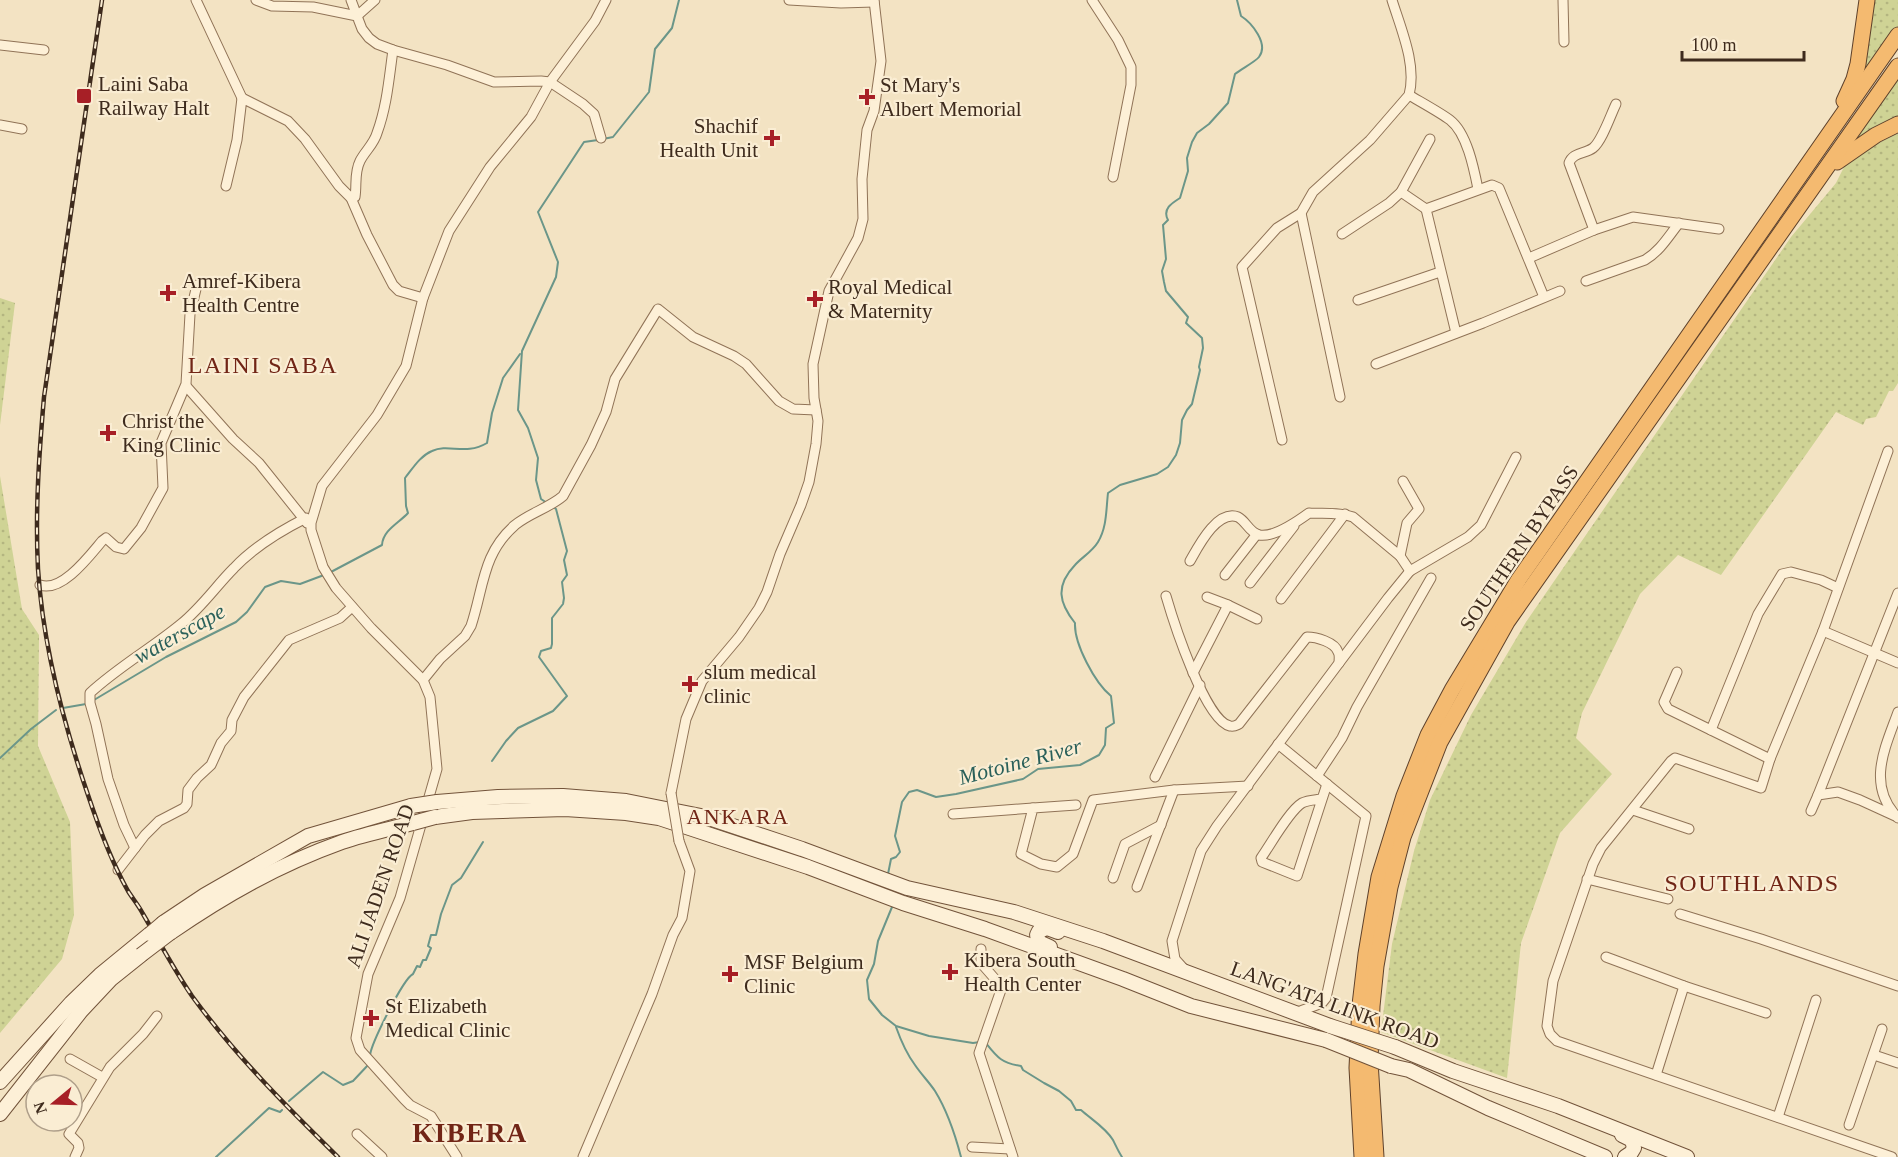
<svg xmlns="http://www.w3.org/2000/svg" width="1898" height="1157" font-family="'Times New Roman',serif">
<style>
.grass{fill:url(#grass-dots)}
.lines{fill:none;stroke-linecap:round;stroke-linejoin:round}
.stream{stroke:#6b9689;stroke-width:2}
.minor-casing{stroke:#907357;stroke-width:11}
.secondary-casing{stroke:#72533a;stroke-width:16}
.trunk-casing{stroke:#5e412b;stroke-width:17}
.minor{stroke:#fdf0d7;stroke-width:9}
.secondary{stroke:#fdf0d7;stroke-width:14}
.trunk{stroke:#f4ba70;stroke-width:15}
.rail-casing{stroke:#3e2b1d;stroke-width:4.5}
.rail{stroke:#faedd3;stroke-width:2;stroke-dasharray:7;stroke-linecap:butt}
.minor-bridge-casing{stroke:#907357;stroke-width:11;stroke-linecap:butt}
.secondary-bridge-casing{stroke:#72533a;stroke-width:16;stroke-linecap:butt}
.minor-bridge{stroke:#fdf0d7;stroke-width:9}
.secondary-bridge{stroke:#fdf0d7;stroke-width:14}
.poi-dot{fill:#a71f26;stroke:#faedd3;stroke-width:2}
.labels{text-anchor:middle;stroke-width:4.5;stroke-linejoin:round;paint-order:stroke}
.poi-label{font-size:21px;fill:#3e2b1d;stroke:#faedd3;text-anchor:start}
.street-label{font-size:21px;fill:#3e2b1d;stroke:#faedd3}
.water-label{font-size:22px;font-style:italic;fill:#2a605a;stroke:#faedd3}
.neighbourhood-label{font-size:22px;letter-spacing:1.5px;fill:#712516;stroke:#faedd3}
.quarter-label{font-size:24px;letter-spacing:1.5px;fill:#712516;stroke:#faedd3}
.district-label{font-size:27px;font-weight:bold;letter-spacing:1.5px;fill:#712516;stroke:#faedd3}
</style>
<defs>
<pattern id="grass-dots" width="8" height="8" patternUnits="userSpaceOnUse" patternTransform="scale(1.5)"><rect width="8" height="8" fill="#cfd395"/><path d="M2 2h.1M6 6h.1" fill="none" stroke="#b3b580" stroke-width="1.8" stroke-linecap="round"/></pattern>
</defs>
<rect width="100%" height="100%" fill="#f3e3c3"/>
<g class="grass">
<path d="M1871 0H1898V26L1862 80Z"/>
<path d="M1898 71V120L1837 157Z"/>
<path d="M1898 133V383L1893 391H1889L1876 417 1866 419 1863 425 1836 412 1721 575 1678 555 1640 594 1582 713 1576 738 1612 774 1560 833 1521 943 1507 1078 1381 1032 1392 944 1414 851 1430 800 1471 715 1526 622 1791 237 1836 183 1844 167 1877 144Z"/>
<path d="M0 298 15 303 0 425Z"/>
<path d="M0 476 22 609 39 635 38 746 70 822 74 915 62 959 0 1033Z"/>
</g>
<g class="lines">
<g class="stream">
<path d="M603 139 613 137 649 92 655 49 672 28 679 0"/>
<path d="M547 503 541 499 536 480 538 458 528 428 518 410 522 351 556 277 558 262 538 212 584 142 598 140"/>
<path d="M329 573 382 545C383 530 399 523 408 513L406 506 405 478C413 468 420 456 432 451 449 443 465 456 487 443L492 413 503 378 520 354"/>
<path d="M94 700 166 657 236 622 247 612 265 587 281 581 300 584 324 575"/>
<path d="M63 708 86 704"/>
<path d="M0 758 31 729 56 710"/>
<path d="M492 761 506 741 518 728 553 711 567 696 539 657 541 651 551 648 552 644V618L563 604 564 598 562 582 567 575 564 560 567 551 556 509 552 506"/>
<path d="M888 874 891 859 896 857 900 852 895 836 902 802 909 792 917 790 936 797 956 794 1023 779 1038 769 1080 765 1099 755 1105 745 1106 728 1114 723 1111 696C1095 683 1074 644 1075 623 1059 603 1055 586 1075 565 1082 557 1092 552 1098 542 1107 527 1106 510 1108 493L1120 485 1157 474 1168 467 1176 455 1180 443 1182 420 1187 410 1192 404 1200 370 1199 367 1203 348 1202 338 1186 323 1188 317 1166 291 1164 282 1162 271 1166 259 1163 225 1168 220C1162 209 1172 203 1180 198L1188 171 1187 158 1192 142 1197 133 1209 124 1228 103 1235 74C1241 69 1255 62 1259 57 1269 44 1252 23 1241 16L1237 0"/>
<path d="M892 904V907L878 941 874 964 867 980 869 999 882 1015 896 1026 929 1036 973 1043 980 1042"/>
<path d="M896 1027C901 1041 906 1053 915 1065 921 1074 929 1082 935 1091 948 1112 955 1134 961 1157"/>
<path d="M985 1042C997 1057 1001 1063 1021 1066L1023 1070 1044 1083 1059 1091 1071 1101 1076 1110H1081C1091 1119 1106 1128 1113 1140 1116 1146 1118 1151 1122 1157"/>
<path d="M370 1055C372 1042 403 979 413 974L417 966 420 967 423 960H426L431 948 428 946 431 935H436L441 914 452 885 461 878 483 842"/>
<path d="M289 1101 323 1072 343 1085 353 1081 369 1064"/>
<path d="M216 1157 269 1108 280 1112 282 1110"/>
</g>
<g class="minor-casing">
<g id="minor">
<path d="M196 0 242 98"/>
<path d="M256 0 272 6 313 7 357 16 362 29 369 38 377 44 393 50 447 65 494 82 541 81 550 82 583 104 594 114 601 138"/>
<path d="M351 0 357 16 375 0"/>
<path d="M789 0 841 3 874 2"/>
<path d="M1092 0 1118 40 1131 67V85L1113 177"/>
<path d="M1563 0 1564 42"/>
<path d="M0 45 44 50"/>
<path d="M1409 95C1419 101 1441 113 1450 120 1467 133 1474 169 1478 189"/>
<path d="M0 125 22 129"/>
<path d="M226 186 237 140 242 98 288 121 305 139 339 186 351 198 367 235 393 285 399 291 423 298"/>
<path d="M1401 192 1426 209"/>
<path d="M351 198 355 197C357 184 354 173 360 161 365 151 374 144 377 133 387 106 389 78 393 50"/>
<path d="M1301 213 1340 397"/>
<path d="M1594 230 1569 163C1573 152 1585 154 1593 148 1602 141 1611 114 1616 104"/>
<path d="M1342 234 1389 203 1401 192 1430 139"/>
<path d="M1529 258 1594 230 1633 217 1719 229"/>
<path d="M1586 281 1645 260C1660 251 1668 237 1679 223"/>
<path d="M1358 300 1440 272"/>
<path d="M1456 333 1426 209 1492 185 1499 188 1544 297"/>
<path d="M1376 364 1483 323 1560 291"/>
<path d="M186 386 233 439 259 463 307 523"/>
<path d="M1282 440 1242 267 1277 228 1301 213 1313 192 1370 140 1409 95C1417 65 1401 29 1392 0"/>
<path d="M1888 451 1823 631 1770 759 1761 788 1675 758 1671 761 1601 848 1593 864 1553 981 1547 1026 1550 1034 1557 1041 1892 1157"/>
<path d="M1400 556 1407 523 1419 509 1403 481"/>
<path d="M1190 561C1198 547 1217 509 1238 517 1246 521 1249 532 1259 535 1274 538 1298 521 1309 513 1323 514 1339 512 1353 517L1400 556 1410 571 1468 537 1481 525 1516 457"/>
<path d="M1225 575 1257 534"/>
<path d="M1250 583 1294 526"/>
<path d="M40 585C62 593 90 555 102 541L106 538 116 547 124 549 141 528 163 488 161 443 186 384 190 314 197 285"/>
<path d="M1166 596C1173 620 1205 721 1230 726 1234 727 1235 726 1239 724L1307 637C1316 637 1335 642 1338 652 1340 655 1339 659 1339 663L1217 826 1201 851 1172 941 1175 959 1184 969"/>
<path d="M1207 597 1228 605 1257 619"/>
<path d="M1281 599 1345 514"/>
<path d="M1823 631 1898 663"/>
<path d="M1339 663 1388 598 1410 571"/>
<path d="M1677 672 1664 702 1668 709 1770 759"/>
<path d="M1193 673 1228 605"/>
<path d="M423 680 440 659 465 636 471 626C484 587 482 554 515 525 530 513 549 508 563 496L591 445 606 412 615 379 658 309 693 337 734 356 746 364 779 401 793 409 816 410"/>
<path d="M1898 712C1885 748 1866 785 1898 818"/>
<path d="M1711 730 1758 614 1782 574 1791 572 1821 580 1838 588"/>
<path d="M1278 744 1366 816 1326 998 1322 1003 1295 1013"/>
<path d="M1317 776 1342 738 1357 707 1431 578"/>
<path d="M1155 777 1200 685"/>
<path d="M671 793 686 719 702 681 739 637 759 608 767 592 780 554 801 505 809 482 816 444 818 421 814 398 813 364 829 291 858 238 863 219 862 179 867 130 874 111 881 61 874 0"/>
<path d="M1818 795 1898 593"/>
<path d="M1321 799C1315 800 1308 800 1302 803 1289 811 1271 844 1261 858L1262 862 1297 876 1327 784"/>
<path d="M1076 805 1033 808 1021 854 1041 864 1057 867 1073 854 1093 800 1174 790 1248 786"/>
<path d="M1633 810 1689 829"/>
<path d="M1811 811 1818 795 1838 792 1860 800 1895 816"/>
<path d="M953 814 1033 808"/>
<path d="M135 848 124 825 108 779 96 724 90 703V693C118 667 152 648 181 624 202 607 216 586 234 568 254 547 280 531 306 518"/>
<path d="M118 870 145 835 159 821 184 808 187 804 188 790 197 778 211 765 221 743 231 731 232 720 244 697 289 640 340 618 352 607"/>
<path d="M1113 878 1125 844 1161 825"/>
<path d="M1587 879 1668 899"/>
<path d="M1137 887 1174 790"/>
<path d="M1680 914 1761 939 1898 986"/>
<path d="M981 949V963L1002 987 979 1053 1013 1157"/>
<path d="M1606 957 1684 986 1766 1013"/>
<path d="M1874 1055 1898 1063"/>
<path d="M70 1059 102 1077"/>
<path d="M1656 1075 1684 986"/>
<path d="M1778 1117 1816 1000"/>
<path d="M1849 1125 1882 1029"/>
<path d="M357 1134 382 1157"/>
<path d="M972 1147 1010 1149"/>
<path d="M75 1157 79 1148 78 1143 69 1134 110 1067 143 1034 157 1016"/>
<path d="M457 1157 431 1116 410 1105 404 1099 360 1050 356 1038 368 974 400 898 437 769 430 697 423 680 371 628 336 588 323 567 311 530V523L322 486 377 415 406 366 423 298 449 231 490 167 531 117 550 82 595 21 606 0"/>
<path d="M583 1157 652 994 673 935 682 918 690 871 679 841"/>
</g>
</g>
<g class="secondary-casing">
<g id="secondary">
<path d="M437 802 498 797 563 796 626 801 706 817 802 849 907 888 1014 912 1103 941 1330 1026"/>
<path d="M435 817 472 812 565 809 626 813 659 818 808 867 903 903 985 929 1123 979 1191 1006 1326 1040"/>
<path d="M163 923 205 895 308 836 411 806"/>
<path d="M170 933C225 895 278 865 342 842 365 834 390 829 413 823"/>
<path d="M1050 947 1039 942 1037 935 1039 931 1047 928 1058 932"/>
<path d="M1395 1047 1453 1071 1558 1106 1687 1157"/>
<path d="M1391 1066 1409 1070 1488 1108 1605 1157"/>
<path d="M0 1082 71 1003 100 975 150 934"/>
<path d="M0 1114 81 1011 111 979 141 955"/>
<path d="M1622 1135 1632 1140 1634 1148 1631 1153 1625 1157"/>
</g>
</g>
<g class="trunk-casing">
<g id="trunk">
<path d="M1844 101 1854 79 1858 64 1867 0"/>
<path d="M1837 162 1876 135 1898 124"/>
<path d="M1362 1157 1357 1068 1360 1005 1366 954 1379 877 1404 796 1428 735 1452 690 1519 579 1898 35"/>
<path d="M1376 1157 1370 1061 1372 1006 1376 966 1390 887 1403 837 1440 742 1507 622 1898 66"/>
</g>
</g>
<use href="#minor" class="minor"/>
<use href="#secondary" class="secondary"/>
<use href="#trunk" class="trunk"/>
<g class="rail-casing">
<path id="rail" d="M102 0 44 397C39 455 35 512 38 569 43 647 63 722 88 795 99 828 111 861 128 891 133 899 139 906 143 914 159 941 174 970 192 996 235 1055 286 1106 338 1157"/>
</g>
<use href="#rail" class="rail"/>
<g class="minor-bridge-casing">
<path id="minor-bridge" d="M671 793 679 841"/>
</g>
<g class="secondary-bridge-casing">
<g id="secondary-bridge">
<path d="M411 806 437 802"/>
<path d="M413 823 435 817"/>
<path d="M150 934 163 923"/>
<path d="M141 955 170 933"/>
<path d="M1330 1026 1395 1047"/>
<path d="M1326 1040 1391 1066"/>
</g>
</g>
<use href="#minor-bridge" class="minor-bridge"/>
<use href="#secondary-bridge" class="secondary-bridge"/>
</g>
<g class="poi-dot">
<rect x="76" y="88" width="16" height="16" rx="3"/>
<path d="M864 88h6v6h6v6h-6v6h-6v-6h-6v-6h6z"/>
<path d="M769 129h6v6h6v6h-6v6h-6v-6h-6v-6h6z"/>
<path d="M165 284h6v6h6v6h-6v6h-6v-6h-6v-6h6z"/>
<path d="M812 290h6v6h6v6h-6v6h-6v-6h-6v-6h6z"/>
<path d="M105 424h6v6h6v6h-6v6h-6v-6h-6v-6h6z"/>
<path d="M687 675h6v6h6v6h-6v6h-6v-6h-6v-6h6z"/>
<path d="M947 963h6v6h6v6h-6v6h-6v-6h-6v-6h6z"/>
<path d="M727 965h6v6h6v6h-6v6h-6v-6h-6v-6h6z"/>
<path d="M368 1009h6v6h6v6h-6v6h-6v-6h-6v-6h6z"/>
</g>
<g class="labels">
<g class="poi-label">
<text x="98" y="91">Laini Saba<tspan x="98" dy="24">Railway Halt</tspan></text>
<text x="880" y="92">St Mary's<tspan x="880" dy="24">Albert Memorial</tspan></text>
<text x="758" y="133" text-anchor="end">Shachif<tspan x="758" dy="24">Health Unit</tspan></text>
<text x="182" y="288">Amref-Kibera<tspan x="182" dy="24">Health Centre</tspan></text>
<text x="828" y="294">Royal Medical<tspan x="828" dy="24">&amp; Maternity</tspan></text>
<text x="122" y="428">Christ the<tspan x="122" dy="24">King Clinic</tspan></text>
<text x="704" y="679">slum medical<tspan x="704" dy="24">clinic</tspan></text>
<text x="964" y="967">Kibera South<tspan x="964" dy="24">Health Center</tspan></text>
<text x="744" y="969">MSF Belgium<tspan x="744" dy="24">Clinic</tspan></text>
<text x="385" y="1013">St Elizabeth<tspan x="385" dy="24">Medical Clinic</tspan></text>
</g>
<g class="street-label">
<text transform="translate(1519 548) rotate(-56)" y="7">SOUTHERN BYPASS</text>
<text transform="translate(380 886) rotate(-71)" y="7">ALI JADEN ROAD</text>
<text transform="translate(1335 1005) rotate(20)" y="7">LANG'ATA LINK ROAD</text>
</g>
<g class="water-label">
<text transform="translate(179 633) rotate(-29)" y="8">waterscape</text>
<text transform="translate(1020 761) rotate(-15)" y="8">Motoine River</text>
</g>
<g class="neighbourhood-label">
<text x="738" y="824">ANKARA</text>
</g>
<g class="quarter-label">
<text x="263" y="373">LAINI SABA</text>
<text x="1752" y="891">SOUTHLANDS</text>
</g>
<g class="district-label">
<text x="470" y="1142">KIBERA</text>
</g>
</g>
<g transform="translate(54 1103) rotate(251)"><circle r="28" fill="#faedd3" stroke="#af9f8a" stroke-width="1.5"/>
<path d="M0-4.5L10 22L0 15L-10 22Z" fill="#a71f26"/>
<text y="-9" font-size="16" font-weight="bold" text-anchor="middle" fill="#3e2b1d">N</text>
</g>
<path d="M1682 51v9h122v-9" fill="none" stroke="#3e2b1d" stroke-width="3"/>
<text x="1691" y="51" font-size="18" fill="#3e2b1d" stroke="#faedd3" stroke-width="4.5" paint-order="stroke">100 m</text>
</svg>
